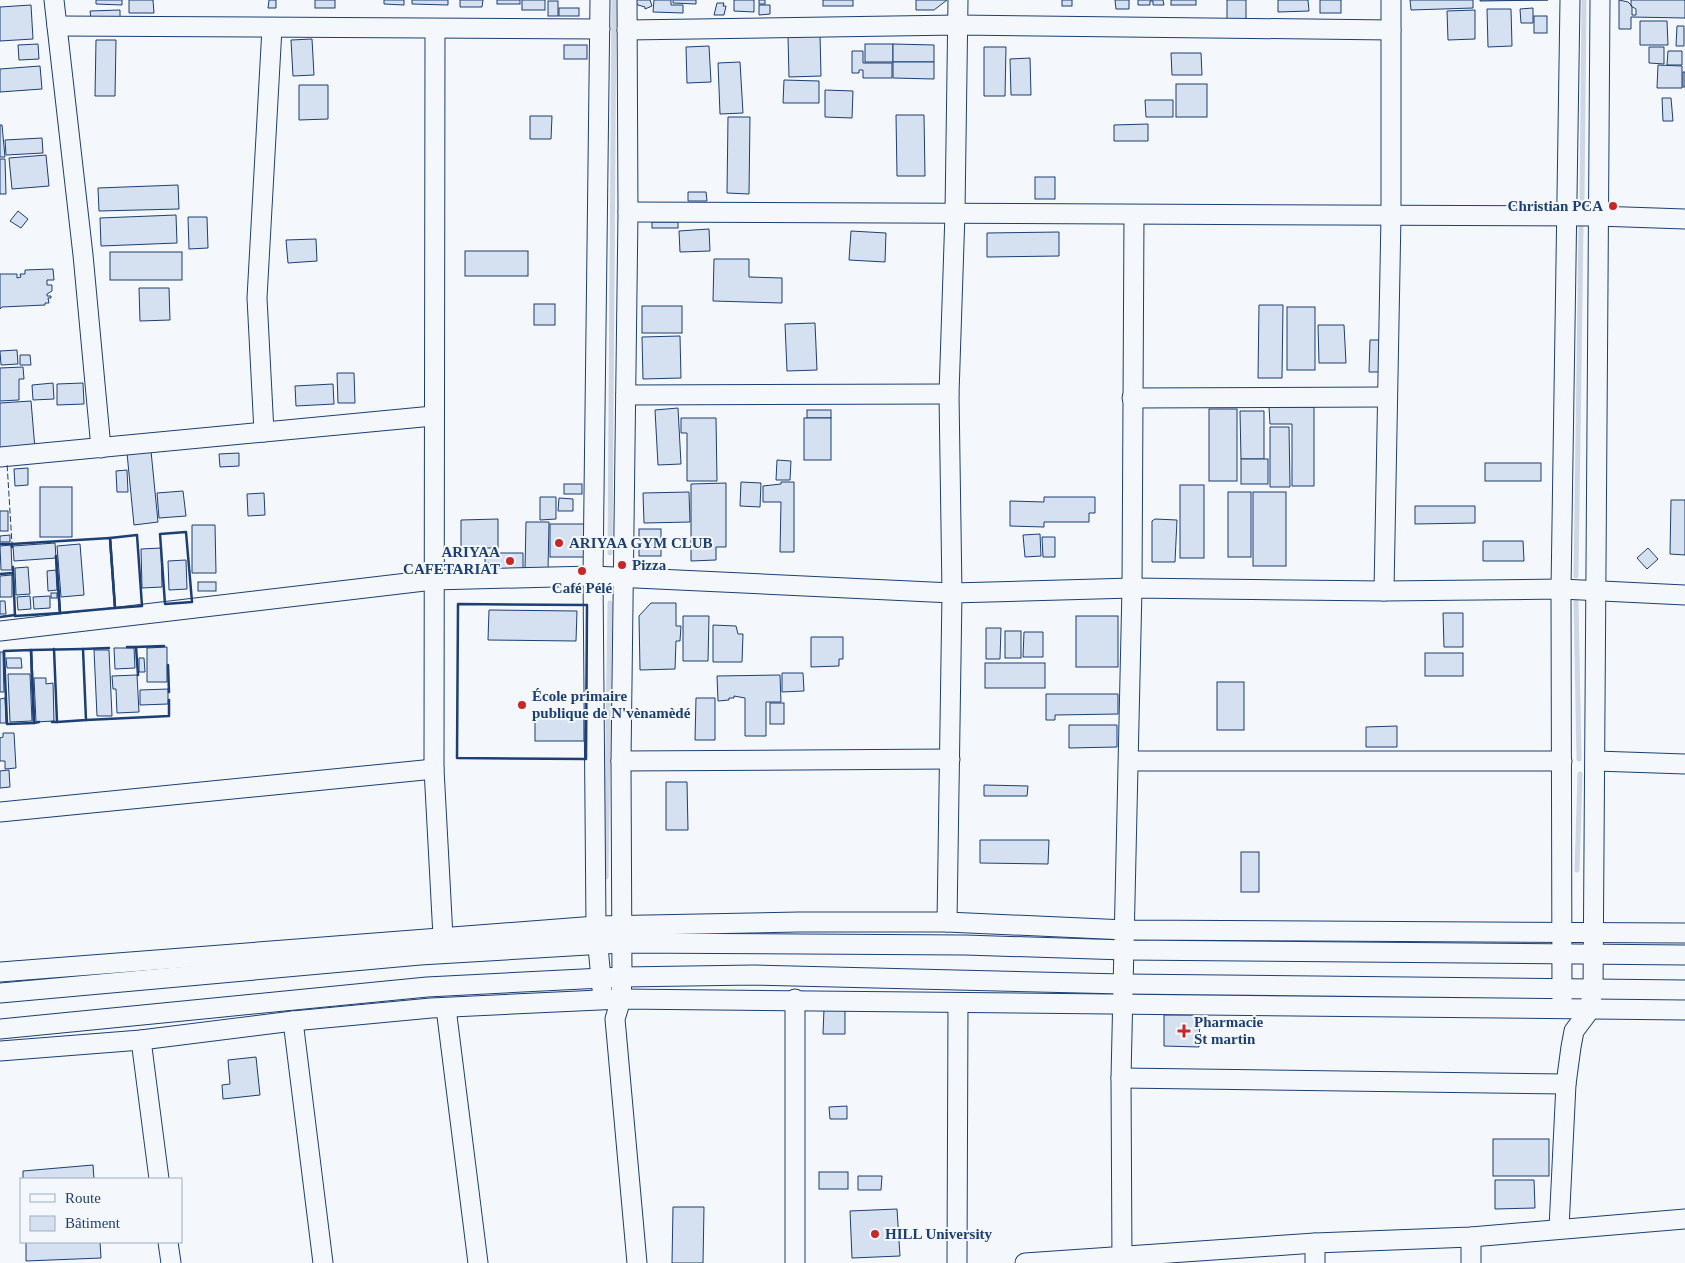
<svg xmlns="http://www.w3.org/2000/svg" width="1685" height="1263" font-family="'Times New Roman',serif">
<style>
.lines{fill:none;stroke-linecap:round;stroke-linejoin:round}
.stream{stroke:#cfd7e4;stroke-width:5}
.building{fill:#d5e0f0;stroke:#1d3f73}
.minor-casing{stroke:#1d3f73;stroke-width:21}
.minor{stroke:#f4f7fb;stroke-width:19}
.fence{stroke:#1d3f73;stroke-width:1;stroke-dasharray:6 2.5;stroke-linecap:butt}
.wall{stroke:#1d3f73;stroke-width:2.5}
.poi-dot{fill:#c62828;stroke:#f4f7fb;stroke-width:2}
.labels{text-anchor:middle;stroke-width:4;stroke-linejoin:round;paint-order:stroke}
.poi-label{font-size:15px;font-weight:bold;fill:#1d3f73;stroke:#f4f7fb;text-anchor:start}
</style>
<rect width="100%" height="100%" fill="#f4f7fb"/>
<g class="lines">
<g class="stream">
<path d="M1582 200 1584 0"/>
<path d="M610 553 614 0"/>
<path d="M1576 576 1581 227"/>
<path d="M1576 601 1579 759"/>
<path d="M1577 870 1580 774"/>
<path d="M606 877 610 603"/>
</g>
</g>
<g class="building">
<path d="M96 0H122V5L96 4Z"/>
<path d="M129 0H153L154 13H129Z"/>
<path d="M269 0H276V8H268Z"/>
<rect x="315" y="0" width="20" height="8"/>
<path d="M384 0H404V5L384 4Z"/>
<path d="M412 0H448V5L412 4Z"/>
<path d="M460 0H483L482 7H460Z"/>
<rect x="497" y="0" width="23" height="4"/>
<rect x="522" y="0" width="23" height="10"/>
<path d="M635 0H650L652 6 645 9V7L638 5Z"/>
<path d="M654 0H671V5H683V13L653 12Z"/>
<path d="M673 0H696V4L673 3Z"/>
<path d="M734 0H754V12L734 11Z"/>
<rect x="759" y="0" width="6" height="4"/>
<rect x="823" y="0" width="30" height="6"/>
<path d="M916 0H947L934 10H916Z"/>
<rect x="1062" y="0" width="10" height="6"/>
<path d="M1115 0H1129V9H1116Z"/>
<path d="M1138 0H1163L1164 5H1153V1H1150V5H1138Z"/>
<rect x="1171" y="0" width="25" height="5"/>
<path d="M1227 0H1246V20L1227 19Z"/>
<path d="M1278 0H1308L1309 11 1278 12Z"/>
<rect x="1320" y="0" width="21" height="13"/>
<path d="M1410 0H1473V8L1411 10Z"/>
<path d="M1480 0H1548L1480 1Z"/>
<path d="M1619 0 1628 2 1632 6V15H1636V9L1631 6V0H1685V18L1631 17V29H1619Z"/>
<rect x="548" y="1" width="10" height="15"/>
<path d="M717 3H724L723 6H726L724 15H714Z"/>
<path d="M31 5 33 39 0 41V7Z"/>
<path d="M759 5H770V14L759 15Z"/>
<rect x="559" y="8" width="20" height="8"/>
<path d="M1533 8V23H1521L1520 9Z"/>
<path d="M1487 9H1511L1512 46 1488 47Z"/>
<path d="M120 10V18L91 19 90 11Z"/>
<path d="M1475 10V39L1448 40 1447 11Z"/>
<rect x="1534" y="16" width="13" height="17"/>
<path d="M1640 21H1667L1668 45H1640Z"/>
<path d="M1677 26H1684V46H1676Z"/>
<path d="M820 35 821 76 789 77 788 36Z"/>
<path d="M312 39 314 75 293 76 291 40Z"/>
<path d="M96 40H116L115 96H95Z"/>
<path d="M38 44 39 59 19 60 18 45Z"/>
<rect x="865" y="44" width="28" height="18"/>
<path d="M893 44 934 45V62H893Z"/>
<rect x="564" y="45" width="23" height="14"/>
<path d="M709 46 711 82 687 83 686 47Z"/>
<path d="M984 47H1006L1005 96H984Z"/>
<path d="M1649 47H1664V64L1649 63Z"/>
<path d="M852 51H863V63H892V78H863V70H859V73H852Z"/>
<path d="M1668 51H1682V65H1667Z"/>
<path d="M1171 53H1201L1202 75H1172Z"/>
<path d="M1030 58 1031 95H1011L1010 59Z"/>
<path d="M740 62 743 113 720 114 718 63Z"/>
<path d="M893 62H934V79L893 78Z"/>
<path d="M1658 65 1682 66V88H1657Z"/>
<path d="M40 66 42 89 0 92V69Z"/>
<rect x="1683" y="72" width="2" height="15"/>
<path d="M784 80 819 81V103H783Z"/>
<rect x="1176" y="84" width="31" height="33"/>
<path d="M299 85H328V119L299 120Z"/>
<path d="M825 90 853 91 852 118 825 117Z"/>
<path d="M1662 98H1671L1673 121H1663Z"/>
<path d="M1145 100H1173V117H1146Z"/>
<path d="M896 115H924L925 176H897Z"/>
<path d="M530 116H552L551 139H530Z"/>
<path d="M728 117H750L749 194 727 193Z"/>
<path d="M1148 124V141H1114V125Z"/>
<path d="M0 125H2L5 157H0Z"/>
<path d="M42 138 43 153 6 155 5 140Z"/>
<path d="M46 155 49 186 12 189 9 158Z"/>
<path d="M0 159H5L6 194H0Z"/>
<rect x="1035" y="177" width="20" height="22"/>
<path d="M178 185 179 209 99 211 98 188Z"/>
<path d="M688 192H706L707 201H688Z"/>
<path d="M18 211 28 219 21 228 10 221Z"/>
<path d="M176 215 177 243 101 246 100 218Z"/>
<path d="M188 217H207L208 248 189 249Z"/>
<rect x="652" y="222" width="26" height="6"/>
<path d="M709 229 710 251 680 252 679 231Z"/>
<path d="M851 231 886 233 885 262 849 260Z"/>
<path d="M1059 232V256L987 257V233Z"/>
<path d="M316 239 317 261 288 263 286 240Z"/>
<rect x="465" y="251" width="63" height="25"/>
<rect x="110" y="252" width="72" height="28"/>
<path d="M714 259H749V277L782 278V303L713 301Z"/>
<path d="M53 269 54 280H47V285H52V291L47 294V296H51V298H48L49 303H45V305L2 307 0 309V274H17V278L21 277 20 274H25V270Z"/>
<path d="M139 288H169L170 320 140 321Z"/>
<rect x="534" y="304" width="21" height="21"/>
<path d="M1259 305H1283L1282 378H1258Z"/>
<rect x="642" y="306" width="40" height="27"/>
<rect x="1287" y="307" width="28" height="63"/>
<path d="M815 323 817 370 787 371 785 324Z"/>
<path d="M1318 325H1344L1346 363H1319Z"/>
<path d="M680 336 681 378 643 379 642 337Z"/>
<path d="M1370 340H1382V372H1369Z"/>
<path d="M17 350 18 364 1 365 0 351Z"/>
<path d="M20 355H30L31 365H20Z"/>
<path d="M23 367 24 379H19V400L0 401V368Z"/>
<path d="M337 373H354L355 403H338Z"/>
<path d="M53 383 54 399 33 400 32 385Z"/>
<path d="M83 383 84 404 57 405V384Z"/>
<path d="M333 384 334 404 296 406 295 386Z"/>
<path d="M31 401 35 449 0 453V403Z"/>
<path d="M1269 407H1314V486H1292V424H1270Z"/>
<path d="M678 408 681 464 658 465 655 410Z"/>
<rect x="1209" y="409" width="28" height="72"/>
<rect x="807" y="410" width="24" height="8"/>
<path d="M1240 411H1264V459H1241Z"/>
<path d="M681 418H716L717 481H687V433H681Z"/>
<rect x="804" y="418" width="27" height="42"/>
<path d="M1270 427H1289L1290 487H1270Z"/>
<path d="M151 451 158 522 134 525 127 453Z"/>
<path d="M239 453V466L220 467 219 454Z"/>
<rect x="1241" y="459" width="27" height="25"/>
<path d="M777 460 791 461 790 480H776Z"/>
<rect x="1485" y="463" width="56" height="18"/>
<path d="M28 468V485L15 486 14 469Z"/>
<path d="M127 470 128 492H117L116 471Z"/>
<path d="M741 482 761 483 760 507 740 506Z"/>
<path d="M781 482H794V552H780L781 502H763V486L781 484Z"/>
<path d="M726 483V547H716V560L691 561V484Z"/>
<rect x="564" y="484" width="18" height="10"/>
<rect x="1180" y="485" width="24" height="73"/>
<rect x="40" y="487" width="32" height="50"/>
<path d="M183 491 186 516 159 518 157 493Z"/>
<path d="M689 492 690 522 644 523 643 493Z"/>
<rect x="1228" y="492" width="23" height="65"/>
<rect x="1253" y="492" width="33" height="74"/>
<path d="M264 493 265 515 248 516 247 494Z"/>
<path d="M540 497H556V519L540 520Z"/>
<path d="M1044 497H1095V513H1089V522H1044V527L1010 526V501L1044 502Z"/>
<path d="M559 498 573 499V511H558Z"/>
<path d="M1671 500H1685V555L1670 554Z"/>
<path d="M1415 506H1475V523L1415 524Z"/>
<rect x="0" y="511" width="8" height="20"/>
<path d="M498 519V548H461V520Z"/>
<path d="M1155 519 1177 520 1175 562H1152V521Z"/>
<path d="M526 522H549L548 570 525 569Z"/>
<rect x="550" y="524" width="42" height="33"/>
<path d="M192 525H215L216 573H192Z"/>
<rect x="639" y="529" width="22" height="27"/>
<path d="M1040 534 1041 556 1025 557 1023 535Z"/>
<path d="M10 535V542H0V536Z"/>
<path d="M1042 537H1055V557H1043Z"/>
<path d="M1483 541H1523L1524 561H1483Z"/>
<path d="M55 543 56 558 14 561 13 546Z"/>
<path d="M80 544 84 595 61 597 57 546Z"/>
<path d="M11 545 12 570H1L0 546Z"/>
<path d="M161 548 162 587 142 588 141 549Z"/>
<path d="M1648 548 1658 559 1647 569 1637 558Z"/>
<path d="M485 553H523V569H494V563H485Z"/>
<path d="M186 560 187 589 169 590 168 561Z"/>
<path d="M28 567 30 594 16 595 15 568Z"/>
<path d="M56 570 57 590 48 591 47 571Z"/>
<path d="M12 575V597H0V576Z"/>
<rect x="198" y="582" width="18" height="9"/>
<rect x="51" y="593" width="6" height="5"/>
<path d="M30 596 31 609 18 610 17 597Z"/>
<path d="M50 596V608L34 609 33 597Z"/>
<path d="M0 601H5L6 614H0Z"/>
<path d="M651 603H676V626H681L680 641H676L675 669 640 670 639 616Z"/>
<path d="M489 610 577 611 576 641 488 640Z"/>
<path d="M1443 613H1463V647H1444Z"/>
<path d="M683 616H709L708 661H683Z"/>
<rect x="1076" y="616" width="42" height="51"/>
<path d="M713 625 736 626 738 634H743L742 662H713Z"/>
<path d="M986 628H1001L1000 659H986Z"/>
<rect x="1005" y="631" width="16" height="27"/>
<path d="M1024 632H1043V657H1023Z"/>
<path d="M811 637H843V659H839V666L811 667Z"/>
<path d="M167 647V682H147V648Z"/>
<path d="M114 648H134L135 668 115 669Z"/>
<path d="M94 650H109L112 716H97Z"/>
<path d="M0 652H3L4 692H0Z"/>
<rect x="1425" y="653" width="38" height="23"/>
<path d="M6 658H21L22 668H7Z"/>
<path d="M139 658H144L145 672H139Z"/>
<rect x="985" y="663" width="60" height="25"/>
<path d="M782 673H803L804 691 782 692Z"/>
<path d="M8 674H30L32 721 10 722Z"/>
<path d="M137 675 139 712 117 713 116 689H113L112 676Z"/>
<path d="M780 675 781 702H766V736H745V698L734 696V698H729V700L718 701 717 676Z"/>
<path d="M34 678H46V684L53 683 54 721 36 722Z"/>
<rect x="1217" y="682" width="27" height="48"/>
<path d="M168 689V704L140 705V690Z"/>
<path d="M1046 694H1118V714L1055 715V720H1046Z"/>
<path d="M5 698 6 723H0V699Z"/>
<path d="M696 698H715V740H695Z"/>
<rect x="770" y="703" width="14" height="21"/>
<rect x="535" y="715" width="49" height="26"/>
<path d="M1069 725H1117V747L1069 748Z"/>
<path d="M1397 726V747H1366V727Z"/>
<path d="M3 733H14L16 768 5 769V761H0V738L3 737Z"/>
<path d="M9 770 10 787 0 788V771Z"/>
<path d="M666 782H687L688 830H666Z"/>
<path d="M984 785 1028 786 1027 796H984Z"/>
<path d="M980 840H1049L1048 864 980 863Z"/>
<rect x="1241" y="852" width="18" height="40"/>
<path d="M824 1009H845V1034H823Z"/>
<path d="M1164 1015H1200L1199 1047 1164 1046Z"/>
<path d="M256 1057 260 1095 223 1099 222 1085 230 1084 228 1060Z"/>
<path d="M847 1106V1119H830L829 1107Z"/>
<rect x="1493" y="1139" width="56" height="37"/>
<path d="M93 1165 94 1179H23V1171Z"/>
<rect x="819" y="1172" width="29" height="17"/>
<path d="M858 1176H882L881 1190H858Z"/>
<path d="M1495 1180H1534L1535 1208 1495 1209Z"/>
<path d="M673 1207H704L703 1263H672Z"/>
<path d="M897 1209 900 1256 852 1258 850 1211Z"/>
<path d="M26 1242H100L101 1258 26 1261Z"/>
</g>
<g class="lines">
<g class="minor-casing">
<g id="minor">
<path d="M54 0 83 255 101 448"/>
<path d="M600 0 593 576 596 926 602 989"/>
<path d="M627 0 628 212 621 761 622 977 621 999 615 1019 637 1263"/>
<path d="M57 26 600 29"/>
<path d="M435 29 434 769 443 937"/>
<path d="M627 30 958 25 1391 30"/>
<path d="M628 212 1597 216 1685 219"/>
<path d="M626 395 949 394"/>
<path d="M1132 398 1386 397"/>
<path d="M264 432 257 298 272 28"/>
<path d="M0 457 433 416"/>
<path d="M1384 591 1391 215V0"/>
<path d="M0 631 433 580 593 576 952 593 1132 588 1384 591 1561 589 1685 595"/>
<path d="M621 761 950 759"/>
<path d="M1129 761H1562"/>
<path d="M1596 761 1685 764"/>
<path d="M0 812 434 769"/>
<path d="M947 922 952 593 949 394 955 213 958 0"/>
<path d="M0 972 596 926 799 922H947L1126 930 1685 933"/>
<path d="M0 993 420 955 621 943 965 945 1125 950 1685 955"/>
<path d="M795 999V1263"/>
<path d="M1562 1000 1561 589 1570 0"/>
<path d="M446 1008 478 1263"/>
<path d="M293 1021 323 1263"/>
<path d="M0 1029 427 987 622 977 755 975 1123 984 1685 990"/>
<path d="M141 1040 159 1179"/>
<path d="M0 1051 141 1040 293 1021 431 1008 621 999 1685 1010"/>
<path d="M1121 1078 1566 1084"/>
<path d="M1559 1228 1566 1084 1571 1047 1574 1031 1589 1011 1593 990 1600 0"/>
<path d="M168 1242 171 1263"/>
<path d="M1315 1243V1263"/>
<path d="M957 1263 958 1003"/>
<path d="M1025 1263 1315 1243 1471 1237 1685 1219"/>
<path d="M1122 1263 1121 1078 1132 588 1134 215"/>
<path d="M1471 1263V1237"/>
</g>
</g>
<use href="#minor" class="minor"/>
<path class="fence" d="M0 544H12L7 463"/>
<g class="wall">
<path d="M186 532 192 602 165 604 160 534Z"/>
<path d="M137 535 142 606 115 608 110 538Z"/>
<path d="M0 544H12"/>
<path d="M12 547V544L110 538 115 608 60 613 56 556"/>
<path d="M13 567 15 616 60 613 56 556"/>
<path d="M0 574 13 573V575"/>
<path d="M458 604 587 605 586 759 457 758Z"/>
<path d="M0 617 15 615"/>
<path d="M127 647H136L138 675"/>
<path d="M136 647 164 646"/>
<path d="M31 650 34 723 7 724 4 651Z"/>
<path d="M168 665 169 692"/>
<path d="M86 720 169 716V700"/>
<path d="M39 722 34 723 31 650 83 649"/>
<path d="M52 722H57L54 649"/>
<path d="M57 722 86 720 83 649 109 648"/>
</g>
</g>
<g class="poi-dot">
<circle cx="1613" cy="206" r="5"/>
<circle cx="559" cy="543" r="5"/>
<circle cx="510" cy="561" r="5"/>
<circle cx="622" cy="565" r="5"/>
<circle cx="582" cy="571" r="5"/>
<circle cx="522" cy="705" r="5"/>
<path d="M1181.5 1023.5h5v5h5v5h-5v5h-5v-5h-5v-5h5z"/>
<circle cx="875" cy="1234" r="5"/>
</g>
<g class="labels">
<g class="poi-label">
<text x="1603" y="211" text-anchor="end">Christian PCA</text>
<text x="569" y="548">ARIYAA GYM CLUB</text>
<text x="500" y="557" text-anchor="end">ARIYAA<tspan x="500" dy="17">CAFETARIAT</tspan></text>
<text x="632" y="570">Pizza</text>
<text x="582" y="593" text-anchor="middle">Café Pélé</text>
<text x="532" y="701">École primaire<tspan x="532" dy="17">publique de N'vènamèdé</tspan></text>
<text x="1194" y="1027">Pharmacie<tspan x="1194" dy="17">St martin</tspan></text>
<text x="885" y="1239">HILL University</text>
</g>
</g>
<rect x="20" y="1178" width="162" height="65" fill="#f4f7fb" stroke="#9eadc5"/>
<rect x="30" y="1194" width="25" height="8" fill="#f4f7fb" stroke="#9eadc5"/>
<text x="65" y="1203" font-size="15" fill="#1d3f73">Route</text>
<rect x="30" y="1216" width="25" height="15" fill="#d5e0f0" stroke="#9eadc5"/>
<text x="65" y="1228" font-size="15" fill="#1d3f73">Bâtiment</text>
</svg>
